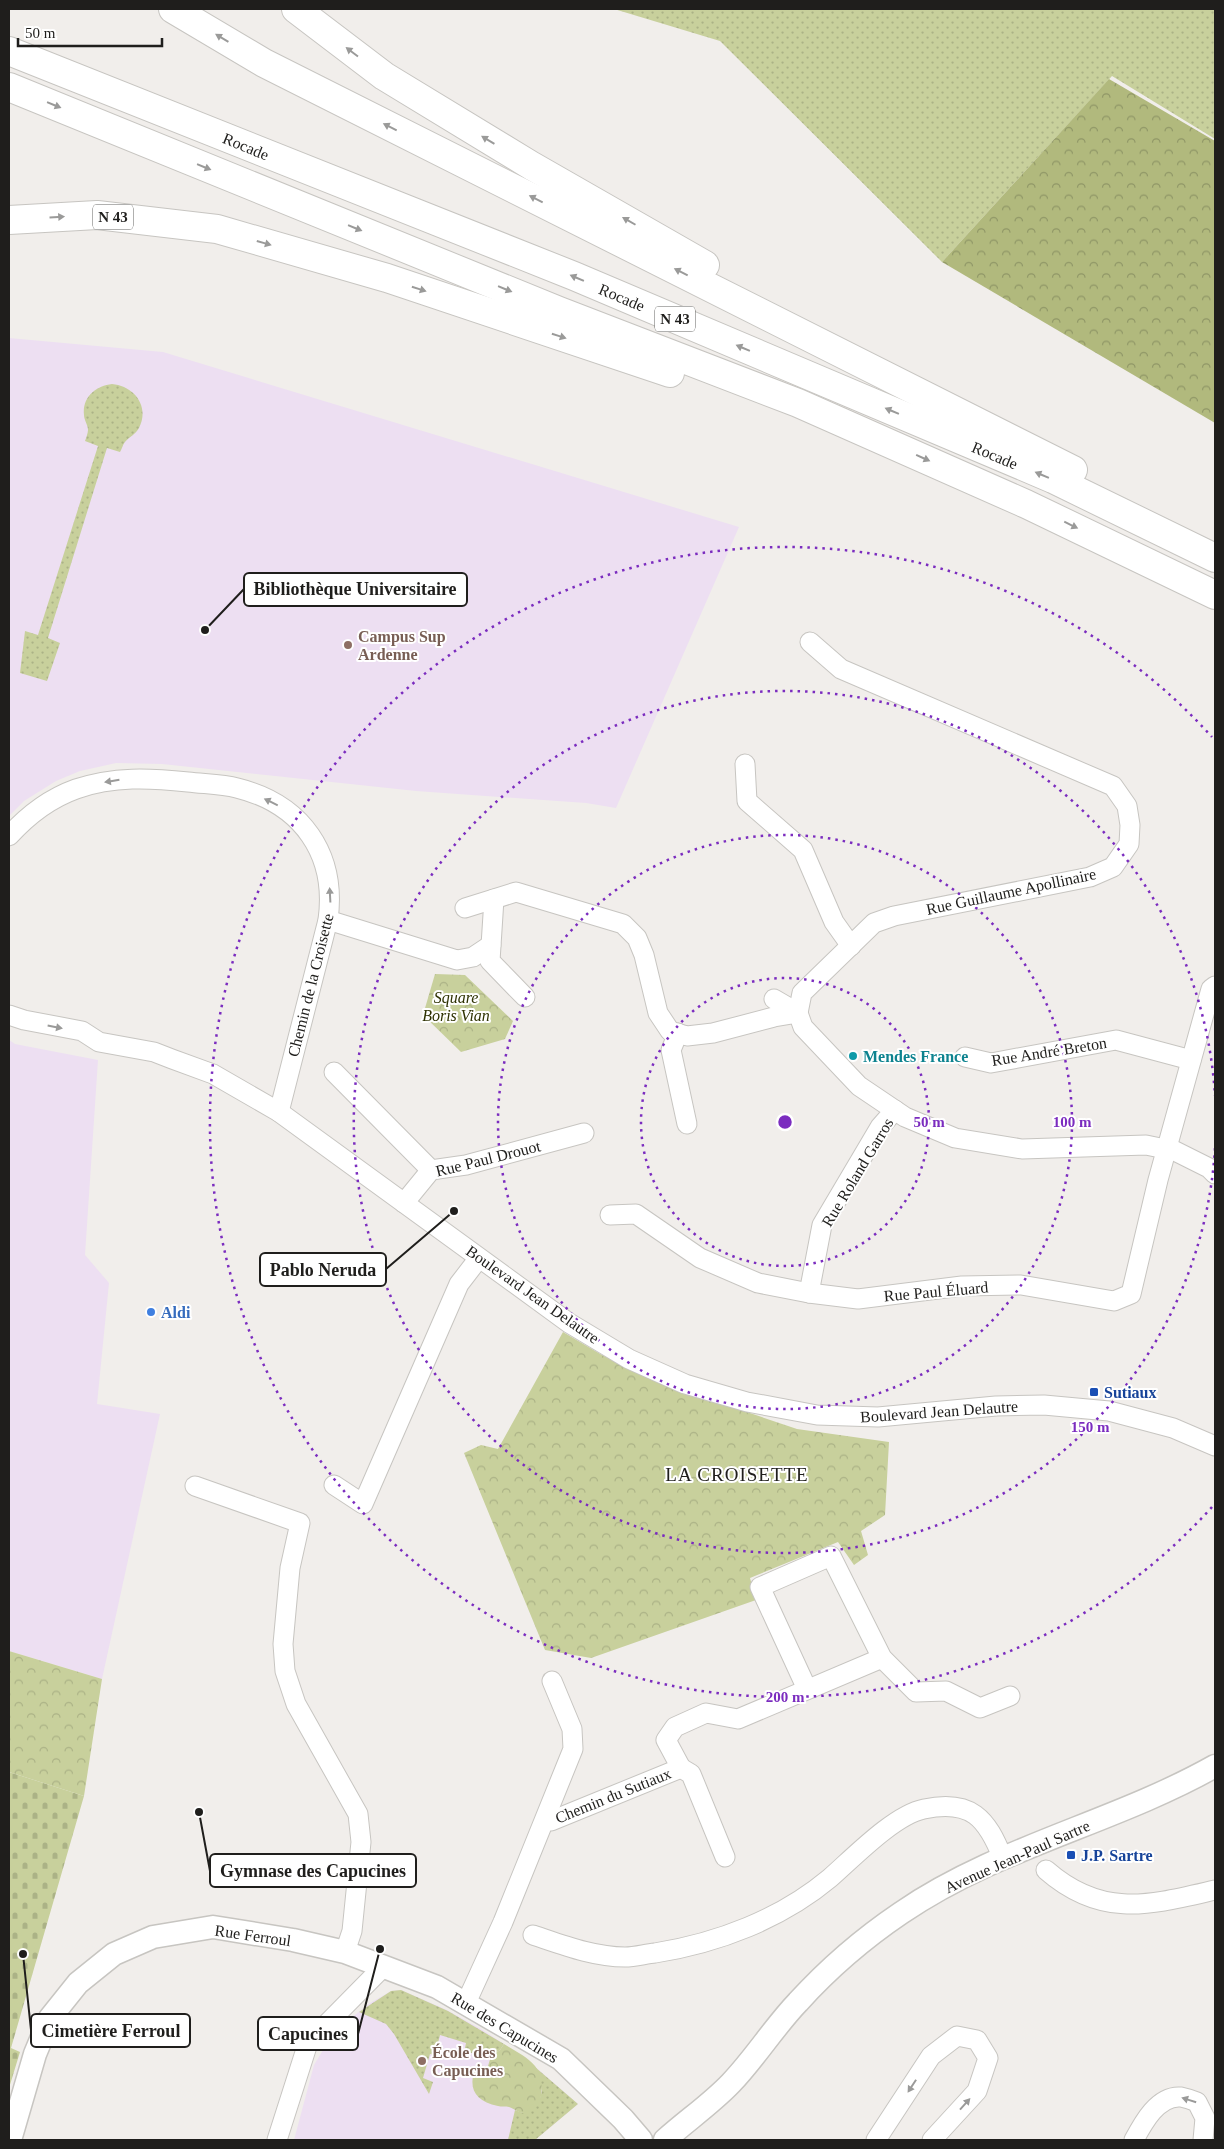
<svg xmlns="http://www.w3.org/2000/svg" width="1224" height="2149" font-family="Georgia,serif">
<style>
.education{fill:#eddff2}
.grass{fill:url(#grass-dots)}
.forest{fill:url(#forest-crowns)}
.cemetery{fill:url(#cemetery-stones)}
.park{fill:url(#park-crowns)}
.lines{fill:none;stroke-linecap:round;stroke-linejoin:round}
.minor-casing{stroke:#c7c5c1;stroke-width:21}
.tertiary-casing{stroke:#c7c5c1;stroke-width:25}
.trunk-casing{stroke:#c7c5c1;stroke-width:30}
.minor{stroke:#fff;stroke-width:19}
.tertiary{stroke:#fff;stroke-width:22}
.trunk{stroke:#fff;stroke-width:28}
.oneway{fill:#9a9a99}
.ring{fill:none;stroke:#7b2cbf;stroke-width:2.5;stroke-dasharray:2.5 5}
.education-dot{fill:#8d6e63;stroke:#fff;stroke-width:2}
.culture-dot{fill:#0f9aa8;stroke:#fff;stroke-width:2}
.shop-dot{fill:#3f7fe0;stroke:#fff;stroke-width:2}
.transit-dot{fill:#1a4fb4;stroke:#fff;stroke-width:2}
.labels{text-anchor:middle;stroke-width:4;stroke-linejoin:round;paint-order:stroke}
.shield{fill:#fff;stroke:#626260;stroke-width:1}
.shield-label{font-size:15px;font-weight:bold;fill:#1f1e1c}
.street-label{font-size:16px;fill:#1f1e1c;stroke:#fff}
.education-label{font-size:16px;font-weight:bold;fill:#785e54;stroke:#fff;text-anchor:start}
.park-label{font-size:16px;font-style:italic;fill:#2e3202;stroke:#fff}
.culture-label{font-size:16px;font-weight:bold;fill:#0d838f;stroke:#fff;text-anchor:start}
.shop-label{font-size:16px;font-weight:bold;fill:#366cbe;stroke:#fff;text-anchor:start}
.transit-label{font-size:16px;font-weight:bold;fill:#164399;stroke:#fff;text-anchor:start}
.quarter-label{font-size:19px;letter-spacing:1px;fill:#1f1e1c;stroke:#fff}
.centre{fill:#7b2cbf;stroke:#fff;stroke-width:2.5}
.ring-label{font-size:15px;text-anchor:middle;font-weight:bold;fill:#7b2cbf;stroke:#fff;stroke-width:4;stroke-linejoin:round;paint-order:stroke}
.leader{fill:none;stroke:#1f1e1c;stroke-width:2}
.callout-dot{fill:#1f1e1c;stroke:#fff;stroke-width:2}
.callout{fill:#fff;stroke:#1f1e1c;stroke-width:2}
.callout-label{font-size:18px;text-anchor:middle;font-weight:bold;fill:#1f1e1c}
</style>
<defs>
<pattern id="grass-dots" width="8" height="8" patternUnits="userSpaceOnUse" patternTransform="scale(1.25)"><rect width="8" height="8" fill="#c8d09c"/><path d="M2 2h.1M6 6h.1" fill="none" stroke="#abb286" stroke-width="1.8" stroke-linecap="round"/></pattern>
<pattern id="forest-crowns" width="20" height="18" patternUnits="userSpaceOnUse" patternTransform="scale(1.25)"><rect width="20" height="18" fill="#b1b97d"/><path d="M2 6a3 3 0 1 1 6 0M12 15a3 3 0 1 1 6 0" fill="none" stroke="#8f9666"/></pattern>
<pattern id="cemetery-stones" width="16" height="16" patternUnits="userSpaceOnUse" patternTransform="scale(1.25)"><rect width="16" height="16" fill="#c8d09c"/><path d="M2 7V4a2 2 0 0 1 4 0v3zM10 15v-3a2 2 0 0 1 4 0v3z" fill="#abb286"/></pattern>
<pattern id="park-crowns" width="20" height="18" patternUnits="userSpaceOnUse" patternTransform="scale(1.25)"><rect width="20" height="18" fill="#c8d09c"/><path d="M2 6a3 3 0 1 1 6 0M12 15a3 3 0 1 1 6 0" fill="none" stroke="#abb286"/></pattern>
</defs>
<rect width="100%" height="100%" fill="#f1eeeb"/>
<g class="education">
<path d="M9 338 163 352 739 527 616 808 586 803 416 791 162 764 116 763 80 771 56 781 24 801 9 816Z"/>
<path d="M9 1040 15 1044 98 1060 85 1255 109 1283 97 1404 160 1414 102 1679 9 1651Z"/>
<path d="M401 1990 445 2009 481 2029 524 2057 578 2104 535 2140H294L314 2065 332 2035 341 2026 370 2003 391 1991Z"/>
</g>
<g class="grass">
<path d="M614 9H1215V139L1112 76 942 262 720 41Z"/>
<path d="M112 384C134 386 150 406 139 428 136 434 129 437 125 442 123 444 122 449 120 452L107 448 48 638 60 643 47 681 20 673 25 631 38 635 98 446 85 441C86 438 88 433 88 430 88 425 84 420 84 415 82 397 96 386 112 384Z"/>
<path d="M401 1990 448 2011 504 2044 500 2050 491 2056 487 2053H464L466 2043 440 2035 435 2055 430 2054 423 2078 433 2082 429 2094 394 2034 386 2024 359 2012 391 1991Z"/>
<path d="M535 2067 578 2104 535 2140H508L515 2110 523 2113 540 2098 542 2091Z"/>
</g>
<path class="forest" d="M1109 79 1215 141V423L942 262Z"/>
<path class="cemetery" d="M9 1772 84 1796 11 2048 20 2052 9 2088Z"/>
<g class="park">
<path d="M435 974 465 975 513 1021 505 1039 461 1052 423 1015Z"/>
<path d="M563 1332 602 1355 658 1382 797 1429 889 1442 885 1515 861 1531 868 1555 854 1565 838 1542 750 1578 756 1600 591 1658 545 1650 464 1453 481 1445 498 1449Z"/>
<path d="M9 1651 102 1679 84 1796 9 1772Z"/>
<path d="M504 2044C513 2050 528 2057 535 2066 545 2079 545 2108 527 2113 520 2114 515 2109 509 2107 506 2106 501 2107 498 2106 473 2101 467 2086 477 2064L483 2066H488L491 2056 500 2050Z"/>
</g>
<g class="lines">
<g class="minor-casing">
<g id="minor">
<path d="M745 764 747 801 803 850 834 922 851 946"/>
<path d="M9 836C27 816 51 798 76 789 114 776 150 778 188 782 204 784 222 784 237 788 302 804 337 854 328 920L279 1112"/>
<path d="M494 899 490 961 525 997"/>
<path d="M465 908 516 892 623 924 637 938 644 955 658 1013 670 1031 687 1036 713 1033 774 1017 798 1013 802 993 874 923 894 916 1090 877 1113 867 1129 844 1130 825 1127 806 1113 786 841 669 810 642"/>
<path d="M328 920 457 960 473 957 491 945"/>
<path d="M774 999 798 1013 803 1027 859 1086 905 1117 955 1138 1022 1149 1146 1145 1175 1151 1209 1168 1215 1174"/>
<path d="M9 1015 24 1020 82 1031 99 1042 154 1052 172 1059 213 1074 279 1112 569 1323 629 1359 685 1384 747 1402 817 1415 878 1417 996 1406 1044 1405 1109 1411 1173 1428 1215 1446"/>
<path d="M678 1033 671 1050 687 1124"/>
<path d="M965 1057 991 1063 1116 1040 1191 1060"/>
<path d="M334 1072 431 1170"/>
<path d="M404 1203 431 1170 466 1165 584 1133"/>
<path d="M610 1215 636 1214 700 1258 758 1283 809 1293 858 1299 962 1286 1021 1285 1114 1301 1131 1294 1158 1180 1211 989 1215 986"/>
<path d="M809 1293 822 1225 880 1127 895 1110"/>
<path d="M334 1485 363 1504 459 1284 479 1258"/>
<path d="M195 1486 300 1523 290 1568 283 1644 285 1671 296 1704 358 1814 361 1842 352 1931 345 1952"/>
<path d="M807 1689 760 1587 831 1556 882 1658 916 1692 946 1691 980 1708 1010 1696"/>
<path d="M681 1768 691 1774 725 1857"/>
<path d="M545 1820 551 1821 681 1768 666 1740 675 1727 706 1713 738 1719 882 1658"/>
<path d="M1046 1870C1102 1919 1150 1905 1215 1890"/>
<path d="M533 1935C563 1945 594 1957 625 1957 635 1957 645 1954 655 1953 718 1943 781 1919 830 1878 853 1858 894 1815 924 1809 971 1799 987 1818 1003 1859"/>
<path d="M466 2003 503 1922 573 1749 572 1729 552 1681"/>
<path d="M277 2140 308 2043 383 1967"/>
<path d="M876 2140 931 2056 957 2036 977 2040 988 2058 977 2091 932 2140"/>
<path d="M1134 2140C1143 2123 1158 2095 1181 2097 1186 2098 1192 2100 1197 2102L1205 2118 1203 2140"/>
</g>
</g>
<g class="tertiary-casing">
<g id="tertiary">
<path d="M10 2140 35 2054 50 2018 78 1983 114 1954 153 1937 213 1927 293 1940 345 1952 437 1987 561 2059 623 2119 641 2140"/>
<path d="M665 2140C686 2121 711 2104 731 2083 755 2058 774 2027 798 2002 828 1969 864 1938 901 1913 997 1847 1114 1823 1215 1766"/>
</g>
</g>
<g class="trunk-casing">
<g id="trunk">
<path d="M173 9 264 63 1073 470"/>
<path d="M296 9 384 76 532 166 705 265"/>
<path d="M9 51 574 276 1053 479 1215 558"/>
<path d="M9 87 559 311 798 403 1026 504 1215 595"/>
<path d="M9 220 97 215 217 229 387 278 670 373"/>
</g>
</g>
<use href="#minor" class="minor"/>
<use href="#tertiary" class="tertiary"/>
<use href="#trunk" class="trunk"/>
</g>
<defs><path id="oneway-solid" d="M-6-.8H1V-3.2L6.5 0L1 3.2V.8H-6Z" transform="scale(1.25)"/></defs>
<g class="oneway">
<use href="#oneway-solid" transform="translate(222 38) rotate(-149)"/>
<use href="#oneway-solid" transform="translate(352 52) rotate(-143)"/>
<use href="#oneway-solid" transform="translate(54 105) rotate(22)"/>
<use href="#oneway-solid" transform="translate(390 127) rotate(-153)"/>
<use href="#oneway-solid" transform="translate(488 140) rotate(-149)"/>
<use href="#oneway-solid" transform="translate(204 167) rotate(22)"/>
<use href="#oneway-solid" transform="translate(536 199) rotate(-153)"/>
<use href="#oneway-solid" transform="translate(57 217) rotate(-4)"/>
<use href="#oneway-solid" transform="translate(629 221) rotate(-150)"/>
<use href="#oneway-solid" transform="translate(355 228) rotate(22)"/>
<use href="#oneway-solid" transform="translate(264 243) rotate(16)"/>
<use href="#oneway-solid" transform="translate(681 272) rotate(-153)"/>
<use href="#oneway-solid" transform="translate(577 278) rotate(-157)"/>
<use href="#oneway-solid" transform="translate(419 289) rotate(18)"/>
<use href="#oneway-solid" transform="translate(505 289) rotate(22)"/>
<use href="#oneway-solid" transform="translate(559 336) rotate(18)"/>
<use href="#oneway-solid" transform="translate(743 348) rotate(-157)"/>
<use href="#oneway-solid" transform="translate(892 411) rotate(-157)"/>
<use href="#oneway-solid" transform="translate(923 458) rotate(24)"/>
<use href="#oneway-solid" transform="translate(1042 475) rotate(-157)"/>
<use href="#oneway-solid" transform="translate(1071 525) rotate(26)"/>
<use href="#oneway-solid" transform="translate(112 781) rotate(171)"/>
<use href="#oneway-solid" transform="translate(271 802) rotate(-154)"/>
<use href="#oneway-solid" transform="translate(330 895) rotate(-93)"/>
<use href="#oneway-solid" transform="translate(55 1027) rotate(11)"/>
<use href="#oneway-solid" transform="translate(912 2086) rotate(123)"/>
<use href="#oneway-solid" transform="translate(1189 2100) rotate(-163)"/>
<use href="#oneway-solid" transform="translate(965 2104) rotate(-48)"/>
</g>
<g class="ring">
<circle cx="785" cy="1122" r="144"/>
<circle cx="785" cy="1122" r="287"/>
<path d="M1215 1148A431 431 0 1 1 1215 1096"/>
<path d="M1212 1507A575 575 0 1 1 1212 737"/>
</g>
<g class="education-dot">
<circle cx="348" cy="645" r="5"/>
<circle cx="422" cy="2061" r="5"/>
</g>
<circle class="culture-dot" cx="853" cy="1056" r="5"/>
<circle class="shop-dot" cx="151" cy="1312" r="5"/>
<g class="transit-dot">
<rect x="1089" y="1387" width="10" height="10" rx="2.5"/>
<rect x="1066" y="1850" width="10" height="10" rx="2.5"/>
</g>
<g class="labels">
<g class="shield">
<rect x="93" y="204.5" width="40" height="25" rx="4"/>
<rect x="655" y="306.5" width="40" height="25" rx="4"/>
</g>
<g class="shield-label">
<text x="113" y="222">N 43</text>
<text x="675" y="324">N 43</text>
</g>
<g class="street-label">
<text transform="translate(246 146) rotate(22)" y="6">Rocade</text>
<text transform="translate(622 297) rotate(23)" y="6">Rocade</text>
<text transform="translate(995 455) rotate(23)" y="6">Rocade</text>
<text transform="translate(1011 891) rotate(-12)" y="6">Rue Guillaume Apollinaire</text>
<text transform="translate(310 985) rotate(-76)" y="6">Chemin de la Croisette</text>
<text transform="translate(1049 1051) rotate(-9)" y="6">Rue André Breton</text>
<text transform="translate(488 1158) rotate(-14)" y="6">Rue Paul Drouot</text>
<text transform="translate(857 1172) rotate(-59)" y="6">Rue Roland Garros</text>
<text transform="translate(936 1291) rotate(-5)" y="6">Rue Paul Éluard</text>
<text transform="translate(533 1294) rotate(35)" y="6">Boulevard Jean Delautre</text>
<text transform="translate(939 1411) rotate(-4)" y="6">Boulevard Jean Delautre</text>
<text transform="translate(613 1795) rotate(-22)" y="6">Chemin du Sutiaux</text>
<text transform="translate(1017 1856) rotate(-24)" y="6">Avenue Jean-Paul Sartre</text>
<text transform="translate(253 1935) rotate(8)" y="6">Rue Ferroul</text>
<text transform="translate(505 2027) rotate(31)" y="6">Rue des Capucines</text>
</g>
<g class="education-label">
<text x="358" y="642">Campus Sup<tspan x="358" dy="18">Ardenne</tspan></text>
<text x="432" y="2058">École des<tspan x="432" dy="18">Capucines</tspan></text>
</g>
<g class="park-label">
<text x="456" y="1003">Square<tspan x="456" dy="18">Boris Vian</tspan></text>
</g>
<g class="culture-label">
<text x="863" y="1062">Mendes France</text>
</g>
<g class="shop-label">
<text x="161" y="1318">Aldi</text>
</g>
<g class="transit-label">
<text x="1104" y="1398">Sutiaux</text>
<text x="1081" y="1861">J.P. Sartre</text>
</g>
<g class="quarter-label">
<text x="737" y="1481">LA CROISETTE</text>
</g>
</g>
<circle cx="785" cy="1122" r="8" class="centre"/>
<g class="ring-label">
<text x="929" y="1127">50 m</text>
<text x="1072" y="1127">100 m</text>
<text x="1090" y="1432">150 m</text>
<text x="785" y="1702">200 m</text>
</g>
<path class="leader" d="M205 630L244 589M454 1211L386 1269M199 1812L210 1871M23 1954L31 2030M380 1949L358 2034"/>
<g class="callout-dot">
<circle cx="205" cy="630" r="5"/>
<circle cx="454" cy="1211" r="5"/>
<circle cx="199" cy="1812" r="5"/>
<circle cx="23" cy="1954" r="5"/>
<circle cx="380" cy="1949" r="5"/>
</g>
<g class="callout">
<rect x="244" y="573" width="223" height="33" rx="5"/>
<rect x="260" y="1253" width="126" height="33" rx="5"/>
<rect x="210" y="1854" width="206" height="33" rx="5"/>
<rect x="31" y="2014" width="159" height="33" rx="5"/>
<rect x="258" y="2017" width="100" height="33" rx="5"/>
</g>
<g class="callout-label">
<text x="355" y="595">Bibliothèque Universitaire</text>
<text x="323" y="1276">Pablo Neruda</text>
<text x="313" y="1877">Gymnase des Capucines</text>
<text x="111" y="2037">Cimetière Ferroul</text>
<text x="308" y="2040">Capucines</text>
</g>
<rect width="1224" height="2149" fill="none" stroke="#1f1e1c" stroke-width="20"/>
<path d="M18 38v8h144v-8" fill="none" stroke="#1f1e1c" stroke-width="2.5"/>
<text x="25" y="38" font-size="15" fill="#1f1e1c" stroke="#ffffff" stroke-width="4" paint-order="stroke">50 m</text>
</svg>
